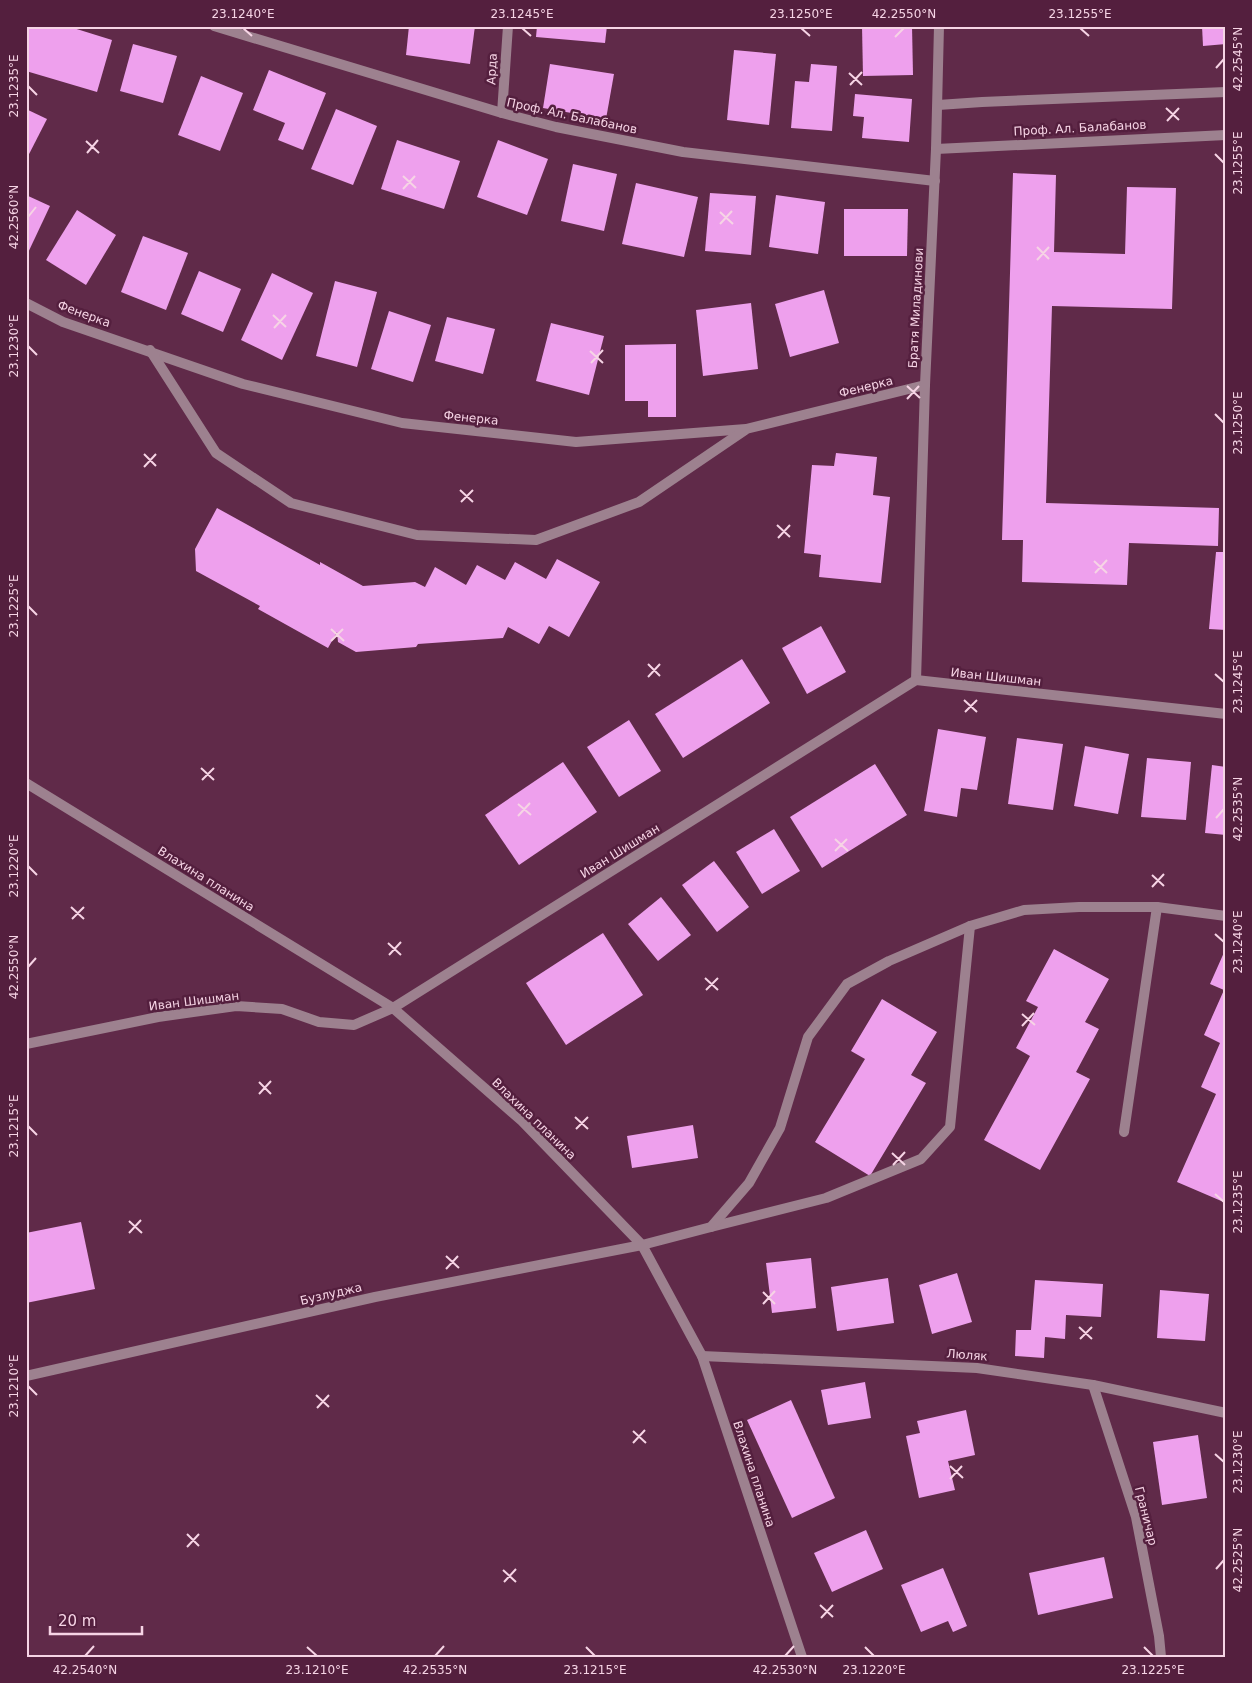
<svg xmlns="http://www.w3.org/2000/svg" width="1252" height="1683" font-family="'DejaVu Sans',sans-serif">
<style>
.building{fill:#eea0ed}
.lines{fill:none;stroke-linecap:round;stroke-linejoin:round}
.service{stroke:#9d818f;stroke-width:10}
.minor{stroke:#9d818f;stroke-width:10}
.ticks{fill:none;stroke:#f6d4e5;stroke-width:2}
.labels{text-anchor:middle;stroke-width:5;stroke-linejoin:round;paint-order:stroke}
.street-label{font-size:12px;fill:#f6d4e5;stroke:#541f3e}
.neatline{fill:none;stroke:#f6d4e5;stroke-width:2}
.ticks-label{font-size:12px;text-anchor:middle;fill:#f6d4e5}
</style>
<rect width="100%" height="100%" fill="#602a49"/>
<g class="building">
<path d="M26 26H67L112 40 97 92 26 71Z"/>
<path d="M409 26H475L470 64 406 55Z"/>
<path d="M537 26H607L605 43 536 37Z"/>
<path d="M862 26H912L913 75 863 76Z"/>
<path d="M1202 26H1226V44L1203 46Z"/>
<path d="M133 44 177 56 163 103 120 91Z"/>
<path d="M734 50 776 54 769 125 727 120Z"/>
<path d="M550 64 614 74 606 119 543 108Z"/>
<path d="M811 64 837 66 832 131 791 128 795 81 809 82Z"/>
<path d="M269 70 326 93 303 150 278 140 285 123 253 110Z"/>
<path d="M201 76 243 93 220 151 178 135Z"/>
<path d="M855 94 912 99 909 142 862 138 864 117 853 116Z"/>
<path d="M26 109 47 119 26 160Z"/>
<path d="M336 109 377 126 353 185 311 169Z"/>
<path d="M397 140 460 161 444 209 381 189Z"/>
<path d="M498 140 548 159 527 215 477 197Z"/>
<path d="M573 164 617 174 604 231 561 221Z"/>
<path d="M1013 173 1056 175 1054 252 1125 254 1127 187 1176 188 1172 309 1052 306 1046 503 1219 508 1218 546 1129 543 1127 585 1022 582 1023 540H1002Z"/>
<path d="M636 183 698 197 684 257 622 244Z"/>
<path d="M710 193 756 196 751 255 705 251Z"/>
<path d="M26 195 50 206 26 257Z"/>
<path d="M776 195 825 202 818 254 769 247Z"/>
<path d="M844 209H908L907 256H844Z"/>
<path d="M77 210 116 235 86 285 46 260Z"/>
<path d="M143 236 188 253 166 310 121 292Z"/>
<path d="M199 271 241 289 223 332 181 314Z"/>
<path d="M272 273 313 293 282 360 241 340Z"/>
<path d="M335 281 377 292 357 367 316 356Z"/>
<path d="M824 290 839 343 790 357 775 304Z"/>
<path d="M751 303 758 369 703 376 696 310Z"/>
<path d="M389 311 431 325 413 382 371 369Z"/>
<path d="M447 317 495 329 483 374 435 361Z"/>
<path d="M551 323 604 336 589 395 536 381Z"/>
<path d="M676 344V417H648V401H625V345Z"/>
<path d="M836 453 877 457 873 495 890 497 881 583 819 577 821 555 804 553 812 465 834 466Z"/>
<path d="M217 508 320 565V562L363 586 415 582 425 587 435 567 466 585 477 565 505 580 515 562 546 579 557 559 600 582 569 637 549 626 539 644 508 627 503 638 418 644 416 647 356 652 338 642 337 632 328 648 258 609 260 606 196 571 195 549Z"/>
<path d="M1216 552H1226V630L1209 629Z"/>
<path d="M821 626 846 672 807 694 782 648Z"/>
<path d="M742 659 770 703 683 758 655 714Z"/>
<path d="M629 720 661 771 619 797 587 747Z"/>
<path d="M938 729 986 737 977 790 961 788 957 817 924 811Z"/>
<path d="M1017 738 1063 744 1053 810 1008 804Z"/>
<path d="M1085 746 1129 754 1118 814 1074 806Z"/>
<path d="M1147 758 1191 762 1186 820 1141 817Z"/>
<path d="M563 762 597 812 519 865 485 815Z"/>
<path d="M875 764 907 815 822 868 790 817Z"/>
<path d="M1212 765 1226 767V835L1205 833Z"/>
<path d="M774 829 800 871 762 894 736 852Z"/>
<path d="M714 861 749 907 717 932 682 885Z"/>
<path d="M661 897 691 935 658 961 628 924Z"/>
<path d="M603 933 643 995 566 1045 526 983Z"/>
<path d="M1226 948V1203L1177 1182 1216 1094 1201 1087 1220 1043 1204 1035 1224 990 1210 984Z"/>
<path d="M1054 949 1109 979 1085 1022 1099 1029 1076 1072 1090 1079 1040 1170 984 1140 1030 1056 1016 1048 1038 1007 1026 1001Z"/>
<path d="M882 999 937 1032 911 1075 926 1083 870 1176 815 1142 865 1059 851 1051Z"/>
<path d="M693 1125 698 1158 632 1168 627 1136Z"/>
<path d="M81 1222 95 1289 26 1303V1233Z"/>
<path d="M811 1258 816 1308 772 1313 766 1263Z"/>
<path d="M957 1273 972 1322 932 1334 919 1285Z"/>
<path d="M888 1278 894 1323 837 1331 831 1287Z"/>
<path d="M1035 1280 1103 1284 1101 1317 1066 1315 1065 1339 1045 1337 1044 1358 1015 1356 1016 1330H1031Z"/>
<path d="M1160 1290 1209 1294 1205 1341 1157 1338Z"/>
<path d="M865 1382 871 1418 828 1425 821 1390Z"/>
<path d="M791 1400 835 1498 792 1518 747 1420Z"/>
<path d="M966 1410 975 1455 948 1461 955 1490 919 1498 906 1436 920 1433 917 1421Z"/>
<path d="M1198 1435 1207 1498 1162 1505 1153 1442Z"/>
<path d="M866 1530 883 1569 832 1592 814 1553Z"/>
<path d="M1104 1557 1113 1598 1038 1615 1029 1573Z"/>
<path d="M943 1568 967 1626 953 1632 948 1621 921 1632 901 1585Z"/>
</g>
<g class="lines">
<g class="service">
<path d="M1124 1132 1157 907"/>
<path d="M711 1227 826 1198 921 1159 950 1127 970 926"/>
</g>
<g class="minor">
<path d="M214 26 502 113 556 127 683 152 935 181"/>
<path d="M938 105 982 102 1226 92"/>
<path d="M502 113 508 26"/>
<path d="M936 149 1226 135"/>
<path d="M26 303 63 322 243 384 402 423 576 442 746 429 925 385"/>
<path d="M150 350 216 453 291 503 417 535 536 540 639 502 745 430"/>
<path d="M916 680 925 385 936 149 939 26"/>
<path d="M26 783 393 1008 522 1121 642 1245 702 1356 802 1657"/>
<path d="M26 1044 158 1017 236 1006 282 1009 319 1022 354 1025 393 1008 916 680 1226 714"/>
<path d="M702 1356 977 1368 1093 1385 1226 1413"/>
<path d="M26 1376 375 1297 642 1245 711 1227 749 1183 780 1128 808 1037 847 984 889 961 970 926 1024 910 1079 907H1157L1226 916"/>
<path d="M1093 1385 1136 1517 1159 1636 1161 1657"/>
</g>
</g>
<path class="ticks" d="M243 28 252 36M522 28 531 36M801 28 810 36M1080 28 1089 36M895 37 904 28M1216 68 1224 59M849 73 862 85M850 85 862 72M28 86 37 95M1166 108 1179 120M1167 121 1179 108M86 141 99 153M87 153 98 140M1215 154 1224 163M403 176 416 188M403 189 415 176M720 212 733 224M28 217 36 207M720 224 732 211M1037 247 1049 259M1037 260 1049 247M273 315 286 327M274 328 286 315M28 346 37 355M590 351 603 363M591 363 603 350M907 386 920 398M907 399 919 386M1215 414 1224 423M144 454 156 466M144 467 156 454M460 490 473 502M461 502 473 490M777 525 790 537M778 538 790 525M1094 561 1107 573M1095 573 1107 560M28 606 37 615M331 629 344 641M331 641 343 629M648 664 660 676M1215 674 1224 682M648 677 660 664M964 700 977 712M965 712 977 700M201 768 214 780M202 780 214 768M518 804 531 815M518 816 530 803M1216 818 1224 809M835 839 848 851M835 851 847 839M28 866 37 875M1152 875 1164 886M1152 887 1164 874M71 907 84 919M72 919 84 907M1215 934 1224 942M388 943 401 955M389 955 401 942M28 967 36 958M705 978 718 990M706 990 718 978M1022 1014 1035 1025M1022 1026 1034 1013M259 1082 271 1094M259 1094 271 1081M575 1117 588 1129M28 1126 37 1135M576 1129 588 1117M892 1153 905 1165M893 1165 905 1152M1215 1194 1224 1202M129 1221 142 1233M129 1233 141 1220M446 1256 459 1268M446 1269 458 1256M763 1292 775 1304M763 1304 775 1291M1079 1327 1092 1339M1080 1339 1092 1327M28 1386 37 1395M316 1395 329 1407M317 1408 329 1395M633 1431 646 1443M633 1443 645 1430M1215 1454 1224 1462M950 1466 963 1478M950 1479 962 1466M187 1534 199 1546M187 1547 199 1534M1216 1569 1224 1560M503 1570 516 1582M504 1582 516 1569M820 1605 833 1617M821 1618 833 1605M307 1647 317 1656M586 1647 595 1656M865 1647 874 1656M1144 1647 1153 1656M85 1656 94 1646M435 1656 444 1646M785 1656 794 1646"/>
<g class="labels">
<g class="street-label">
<text transform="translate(492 69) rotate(-87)" y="4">Арда</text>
<text transform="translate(572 116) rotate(12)" y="4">Проф. Ал. Балабанов</text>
<text transform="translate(1080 128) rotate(-3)" y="4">Проф. Ал. Балабанов</text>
<text transform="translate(916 308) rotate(-87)" y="4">Братя Миладинови</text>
<text transform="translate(84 314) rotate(20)" y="4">Фенерка</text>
<text transform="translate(866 387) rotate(-14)" y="4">Фенерка</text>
<text transform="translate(471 418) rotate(6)" y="4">Фенерка</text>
<text transform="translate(996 677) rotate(6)" y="4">Иван Шишман</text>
<text transform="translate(620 851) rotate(-32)" y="4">Иван Шишман</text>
<text transform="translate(206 879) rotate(32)" y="4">Влахина планина</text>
<text transform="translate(194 1001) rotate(-7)" y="4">Иван Шишман</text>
<text transform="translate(534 1119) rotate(44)" y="4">Влахина планина</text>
<text transform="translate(331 1294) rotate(-13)" y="4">Бузлуджа</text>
<text transform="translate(967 1355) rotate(4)" y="4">Люляк</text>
<text transform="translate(754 1474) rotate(72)" y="4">Влахина планина</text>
<text transform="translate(1146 1516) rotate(76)" y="4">Граничар</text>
</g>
</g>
<rect width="1252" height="1683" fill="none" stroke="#541f3e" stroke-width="55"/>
<path d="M50 1626v8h92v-8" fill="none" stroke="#f6d4e5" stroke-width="2.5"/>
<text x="58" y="1626" font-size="15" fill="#f6d4e5" stroke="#541f3e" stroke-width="4" paint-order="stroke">20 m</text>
<rect x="28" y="28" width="1196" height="1628" class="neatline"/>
<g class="ticks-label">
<text x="243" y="18">23.1240°E</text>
<text x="522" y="18">23.1245°E</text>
<text x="801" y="18">23.1250°E</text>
<text x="904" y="18">42.2550°N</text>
<text x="1080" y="18">23.1255°E</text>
<text transform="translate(1238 59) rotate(-90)" y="4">42.2545°N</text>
<text transform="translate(14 86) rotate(-90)" y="4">23.1235°E</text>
<text transform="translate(1238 163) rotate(-90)" y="4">23.1255°E</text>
<text transform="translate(14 217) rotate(-90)" y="4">42.2560°N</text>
<text transform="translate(14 346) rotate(-90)" y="4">23.1230°E</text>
<text transform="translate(1238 423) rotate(-90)" y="4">23.1250°E</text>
<text transform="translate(14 606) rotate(-90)" y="4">23.1225°E</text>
<text transform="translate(1238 682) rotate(-90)" y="4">23.1245°E</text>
<text transform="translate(1238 809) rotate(-90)" y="4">42.2535°N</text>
<text transform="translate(14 866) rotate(-90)" y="4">23.1220°E</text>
<text transform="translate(1238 942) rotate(-90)" y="4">23.1240°E</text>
<text transform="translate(14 967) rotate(-90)" y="4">42.2550°N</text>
<text transform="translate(14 1126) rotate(-90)" y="4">23.1215°E</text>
<text transform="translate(1238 1202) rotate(-90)" y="4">23.1235°E</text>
<text transform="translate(14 1386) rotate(-90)" y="4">23.1210°E</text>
<text transform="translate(1238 1462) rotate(-90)" y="4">23.1230°E</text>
<text transform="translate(1238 1560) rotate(-90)" y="4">42.2525°N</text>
<text x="85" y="1674">42.2540°N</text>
<text x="317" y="1674">23.1210°E</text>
<text x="435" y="1674">42.2535°N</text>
<text x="595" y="1674">23.1215°E</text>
<text x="785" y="1674">42.2530°N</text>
<text x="874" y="1674">23.1220°E</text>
<text x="1153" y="1674">23.1225°E</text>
</g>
</svg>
